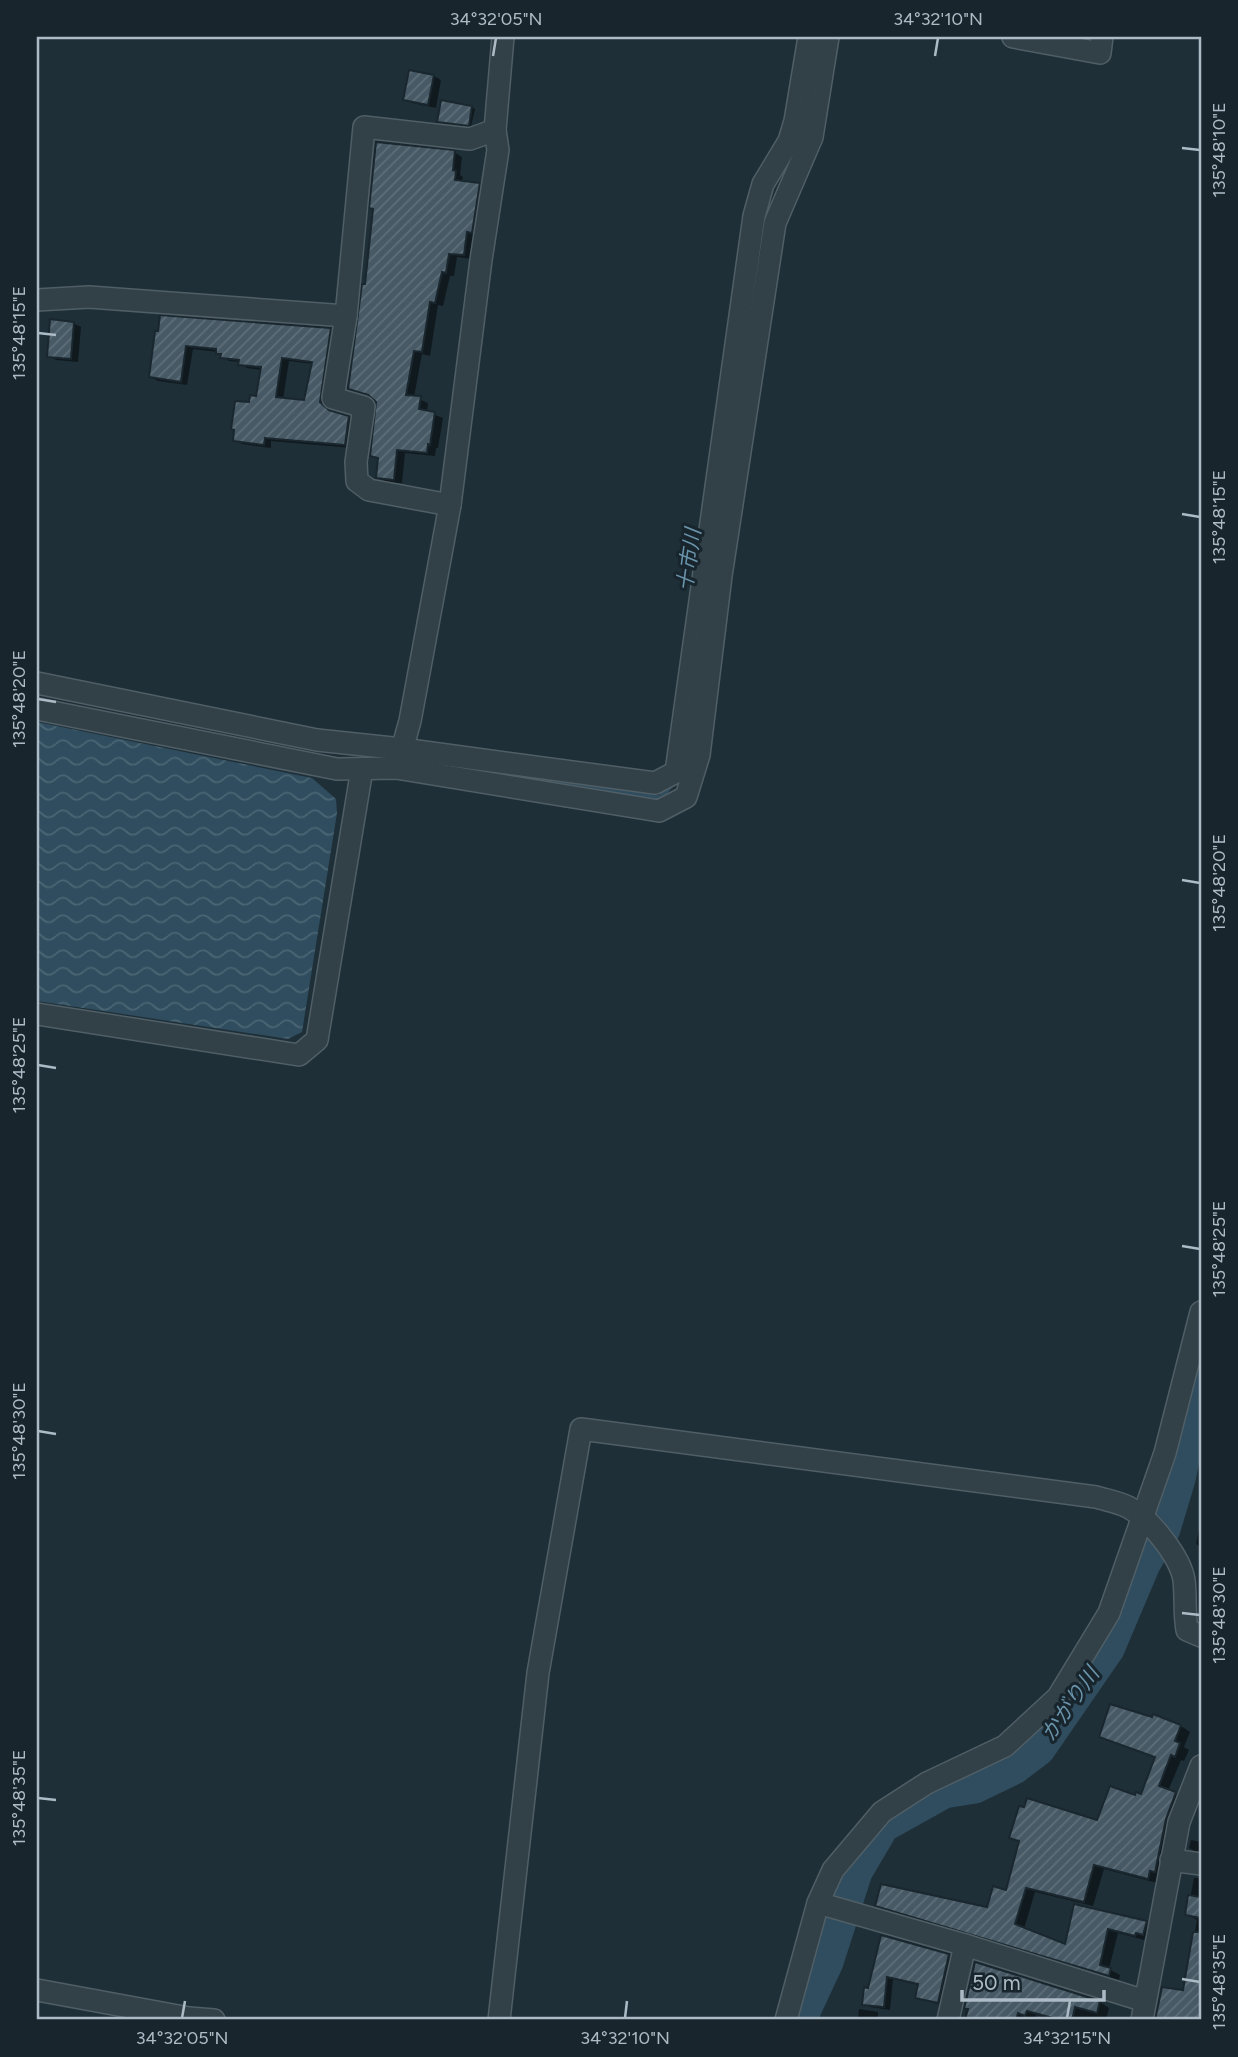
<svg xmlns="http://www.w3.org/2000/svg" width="1238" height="2057" font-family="Figtree,'Noto Sans JP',sans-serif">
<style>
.water{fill:url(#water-waves)}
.shadow{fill:#0007;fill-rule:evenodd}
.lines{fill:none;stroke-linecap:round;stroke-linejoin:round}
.stream{stroke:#2f4d5e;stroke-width:5}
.river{stroke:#2f4d5e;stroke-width:33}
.building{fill:url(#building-hatch);stroke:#1a272f;stroke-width:2;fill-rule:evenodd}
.minor-casing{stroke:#505e66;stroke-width:24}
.minor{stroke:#324048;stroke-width:21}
.ticks{fill:none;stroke:#acbbc5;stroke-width:2.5}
.labels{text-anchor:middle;stroke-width:6;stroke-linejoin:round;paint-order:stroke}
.water-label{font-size:21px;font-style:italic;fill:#6a94ab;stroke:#18252d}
.neatline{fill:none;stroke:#acbbc5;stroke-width:2.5}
.ticks-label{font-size:18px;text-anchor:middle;fill:#acbbc5}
</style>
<defs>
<pattern id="water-waves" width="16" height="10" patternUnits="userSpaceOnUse" patternTransform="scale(1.75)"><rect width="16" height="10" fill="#2f4d5e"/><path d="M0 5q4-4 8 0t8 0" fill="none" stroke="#4a6574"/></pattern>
<pattern id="building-hatch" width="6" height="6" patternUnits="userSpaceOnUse" patternTransform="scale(1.75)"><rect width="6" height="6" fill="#465964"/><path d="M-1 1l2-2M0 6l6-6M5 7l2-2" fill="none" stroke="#5e6f79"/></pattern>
</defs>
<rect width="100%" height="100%" fill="#1e2f38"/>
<path class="water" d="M37 722 312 778 336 799 337 813 302 1032 288 1039 37 1001Z"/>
<g class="shadow">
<path d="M434 76 441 80 436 108 412 103 405 99Z"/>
<path d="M472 107 475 109 471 126 439 121Z"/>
<path d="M454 152 462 157 460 175 463 177 462 183 479 185 487 189 472 259 457 257 454 276H450L443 306 438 305 430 356 422 354 414 397 428 403 427 412 443 418 438 448H436L435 456 405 453 402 483 385 482 378 477 379 460 372 455 378 401 373 397 350 388 367 286Z"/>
<path d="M73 323 81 327 78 362 56 360 48 356Z"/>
<path d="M330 330 337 334 327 407 333 413 356 422 352 448 271 441V448L242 444 235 440 251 404 258 397 262 370 247 368 240 364V362L229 361 218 352 193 349 187 385 158 381 151 377 156 333ZM289 361 313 364 305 401 283 400Z"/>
<path d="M1201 1521V1547L1196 1544Z"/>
<path d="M1181 1726 1190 1732 1184 1747 1189 1750 1184 1761 1181 1760 1168 1791 1185 1799 1157 1883 1104 1869 1093 1906 1035 1892 1024 1929 1067 1946 1076 1906 1146 1923 1156 1928 1153 1939 1145 1937 1144 1940 1118 1933 1109 1969 1120 1975 1119 1980 887 1910 877 1905 988 1909 1007 1892 1021 1843 1011 1837 1098 1822 1136 1797 1142 1796 1157 1758 1101 1736Z"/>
<path d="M1191 1840 1201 1842V1855L1189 1848Z"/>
<path d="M1194 1878H1201V2020H1157L1163 1989 1185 1992 1197 1920 1187 1914Z"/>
<path d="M882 1937 955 1959 945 2006 917 1998 919 1985 893 1979 890 2010 870 2007 864 2004Z"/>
<path d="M976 1964 1100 2002 1109 2008 1106 2020H1054L1036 2015 1035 2020H964Z"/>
<path d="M859 2009 878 2012V2020H858Z"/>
</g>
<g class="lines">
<path class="stream" d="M512 776 660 798 672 784"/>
<path class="river" d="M800 2020 827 1962 856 1872 883 1826 944 1792 975 1787 1014 1768 1039 1749 1108 1649 1144 1564 1164 1529 1179 1479 1201 1374"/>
</g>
<g class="building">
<path d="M409 70 434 75 428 105 403 100Z"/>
<path d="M441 100 472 106 469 126 437 122Z"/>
<path d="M376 142 455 150 453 170 456 171 455 180 480 183 472 233 467 232 464 255 449 254 446 273 442 272 435 303 430 302 422 352 414 351 406 395 421 396 419 409 435 412 430 445 428 444 427 453 397 450 394 480 376 478 378 458 370 456 376 402 368 395 348 389 362 284H365L373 209 369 208Z"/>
<path d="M160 315 331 328 320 402 329 410 349 416 345 445 265 438 264 445 233 441 234 430 231 429 235 401 249 402 250 395 256 396 261 367 238 365 239 360 220 358 221 354H216V349L186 346 181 382 149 377 155 331H158ZM282 358 312 362 304 400 276 397Z"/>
<path d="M50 319 74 322 71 359 47 357Z"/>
<path d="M1110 1704 1152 1717 1153 1714 1181 1725 1175 1741 1180 1743 1175 1757 1171 1755 1159 1786 1176 1792 1166 1819 1155 1872 1150 1871 1148 1879 1094 1865 1084 1902 1026 1888 1015 1924 1065 1944 1074 1904 1147 1921 1143 1935 1136 1933 1135 1936 1108 1929 1100 1965 1111 1968 1109 1976 875 1906 881 1884 987 1907 993 1886 1006 1890 1019 1841 1009 1838 1019 1806 1024 1807 1027 1798 1097 1820 1110 1786 1135 1795 1136 1792 1141 1794 1155 1757 1099 1737Z"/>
<path d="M1188 1895 1201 1897V1918L1185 1915Z"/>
<path d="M1193 1932H1201V2020H1155L1162 1987 1183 1990Z"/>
<path d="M881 1935 949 1954 938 2003 915 1998 918 1984 887 1977 884 2007 862 2005 864 1987 868 1988Z"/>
<path d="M975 1962 1100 2001 1097 2013 1075 2007 1072 2020H1060L1027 2011 1025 2016 1018 2013 1016 2020H965L968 2009H964Z"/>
</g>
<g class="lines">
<g class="minor-casing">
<g id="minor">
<path d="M1013 37 1100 53 1102 37"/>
<path d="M37 300 89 297 346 316"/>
<path d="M450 505 369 490 357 481 356 462 364 407 333 398 346 316 364 127 470 139 495 130"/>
<path d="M37 683 317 740 402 749 655 783 676 772 754 216 763 184 789 141 795 121 809 37"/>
<path d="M37 709 337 769 396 768 659 811 686 797 699 755 721 576 775 223 812 137 828 37"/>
<path d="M399 760 410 721 450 505 481 260 498 150 495 130 503 37"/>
<path d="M37 1014 299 1055 317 1040 362 769"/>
<path d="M1171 1860 1201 1864"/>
<path d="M818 1903 965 1945"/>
<path d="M37 1990 189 2018 214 2020"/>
<path d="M499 2020 538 1673 581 1429 1096 1497C1106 1500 1118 1502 1128 1507 1149 1518 1180 1556 1184 1580 1186 1597 1184 1613 1187 1630L1201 1636"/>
<path d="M786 2020 818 1903 833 1870 882 1812 927 1783 1005 1746 1058 1697 1109 1613 1165 1453 1201 1312"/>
<path d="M948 2020 965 1945 1145 2001"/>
<path d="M1142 2020 1179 1822 1201 1766"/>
</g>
</g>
<use href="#minor" class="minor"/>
</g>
<path class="ticks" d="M493 56 496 38M935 56 938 38M1182 148 1200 150M38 333 56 335M1182 514 1200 517M38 699 56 702M1182 880 1200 883M38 1065 56 1068M1182 1246 1200 1249M38 1431 56 1434M1182 1613 1200 1615M38 1798 56 1800M1182 1979 1200 1982M182 2018 185 2001M625 2018 627 2001M1067 2018 1070 2001"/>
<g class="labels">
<g class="water-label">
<text transform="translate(689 560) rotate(-82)" y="7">十市川</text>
<text transform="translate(1070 1704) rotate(-55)" y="7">かがり川</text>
</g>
</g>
<rect width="1238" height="2057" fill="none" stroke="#18252d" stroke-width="77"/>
<path d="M962 1990v10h142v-10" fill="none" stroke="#acbbc5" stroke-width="3.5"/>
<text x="972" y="1990" font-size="21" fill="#acbbc5" stroke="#18252d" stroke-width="5" paint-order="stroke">50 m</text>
<rect x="38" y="38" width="1162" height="1980" class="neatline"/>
<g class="ticks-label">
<text x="496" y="25">34°32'05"N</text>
<text x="938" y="25">34°32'10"N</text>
<text transform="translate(1219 150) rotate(-90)" y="6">135°48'10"E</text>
<text transform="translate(19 333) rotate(-90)" y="6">135°48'15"E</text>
<text transform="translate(1219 517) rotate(-90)" y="6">135°48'15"E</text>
<text transform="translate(19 699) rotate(-90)" y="6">135°48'20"E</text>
<text transform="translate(1219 883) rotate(-90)" y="6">135°48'20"E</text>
<text transform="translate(19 1065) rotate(-90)" y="6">135°48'25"E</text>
<text transform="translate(1219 1249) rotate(-90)" y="6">135°48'25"E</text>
<text transform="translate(19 1431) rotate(-90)" y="6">135°48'30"E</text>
<text transform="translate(1219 1615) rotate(-90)" y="6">135°48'30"E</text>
<text transform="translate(19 1798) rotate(-90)" y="6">135°48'35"E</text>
<text transform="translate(1219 1982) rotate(-90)" y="6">135°48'35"E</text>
<text x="182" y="2044">34°32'05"N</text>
<text x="625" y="2044">34°32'10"N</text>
<text x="1067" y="2044">34°32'15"N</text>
</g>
</svg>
